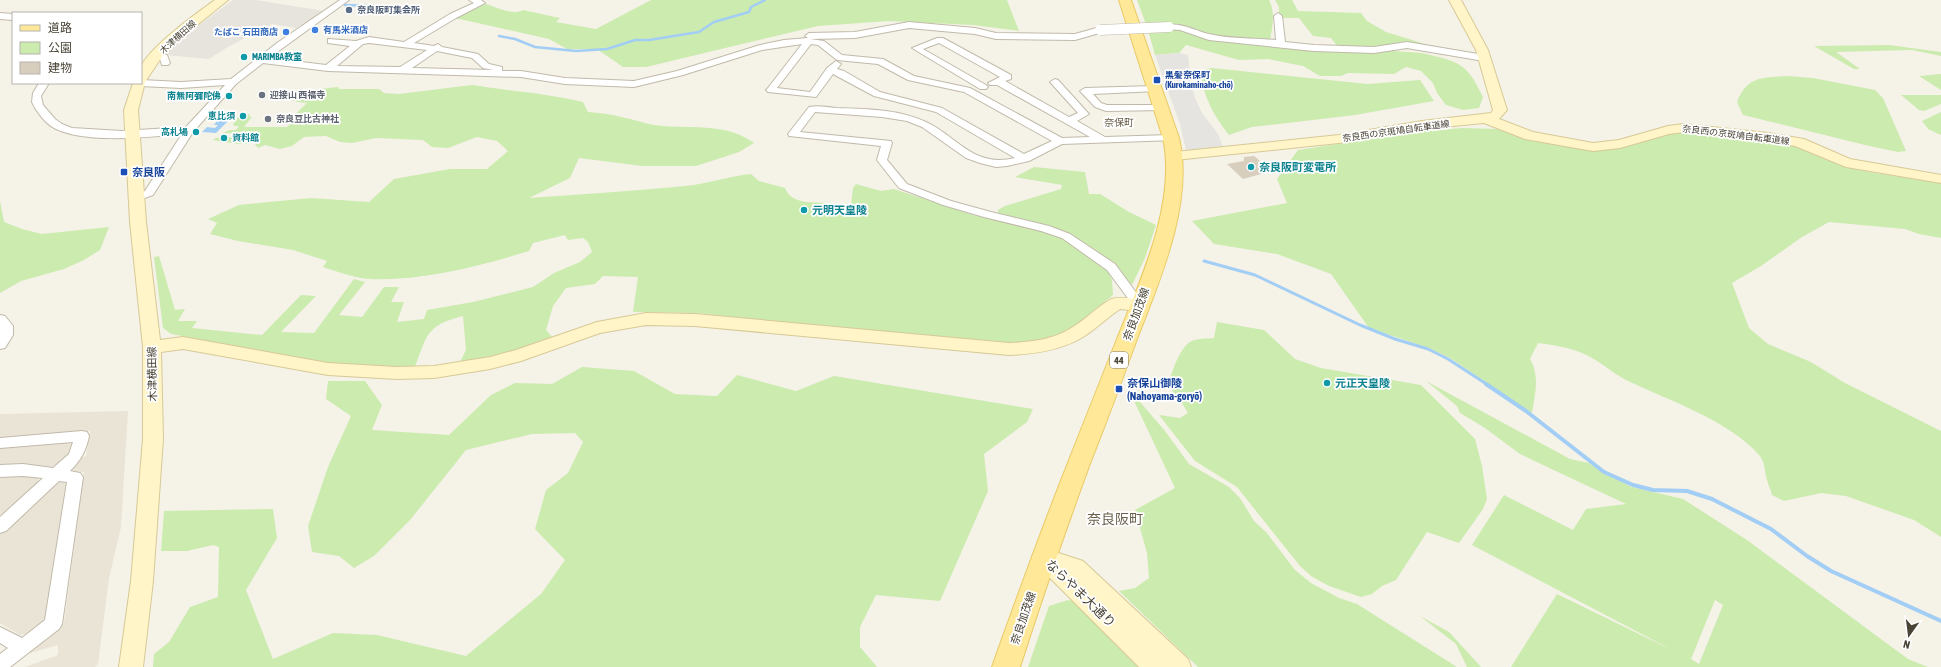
<svg xmlns="http://www.w3.org/2000/svg" width="1941" height="667" font-family="'Asap Condensed','Noto Sans JP',sans-serif">
<style>
.residential{fill:#e9e4d6}
.industrial{fill:#e7e3dd}
.green{fill:#ccebaf;fill-rule:evenodd}
.parking{fill:#e6e4e0}
.water{fill:#a2cdf4}
.lines{fill:none;stroke-linecap:round;stroke-linejoin:round}
.stream-far2{stroke:#a2cdf4;stroke-width:2.5}
.stream-far1{stroke:#a2cdf4;stroke-width:3}
.stream{stroke:#a2cdf4;stroke-width:4}
.building{fill:#d7cebd}
.street-casing{stroke:#c1baaa;stroke-width:2}
.secondary-casing{stroke:#d7c996;stroke-width:2}
.primary-casing{stroke:#e9c962;stroke-width:2}
.street{fill:#fff;fill-rule:evenodd}
.secondary{fill:#fff5c8;fill-rule:evenodd}
.primary{fill:#ffe897;fill-rule:evenodd}
.street-bridge-casing{stroke:#c1baaa;stroke-width:11;stroke-linecap:butt}
.street-bridge{stroke:#fff;stroke-width:10}
.service-dot{fill:#5c6f8a;stroke:#fff;stroke-width:1.5}
.shop-dot{fill:#3f7fe0;stroke:#fff;stroke-width:1.5}
.culture-dot{fill:#0f9aa8;stroke:#fff;stroke-width:1.5}
.transit-dot{fill:#1a4fb4;stroke:#fff;stroke-width:1.5}
.worship-dot{fill:#6b7280;stroke:#fff;stroke-width:1.5}
.labels{text-anchor:middle;stroke-width:3.5;stroke-linejoin:round;paint-order:stroke}
.far-service-label{font-size:9px;font-weight:bold;fill:#4e5e75;stroke:#fff;text-anchor:start}
.far-shop-label{font-size:9px;font-weight:bold;fill:#366cbe;stroke:#fff;text-anchor:start}
.far-street-label{font-size:9px;fill:#494336;stroke:#fff}
.far-culture-label{font-size:9px;font-weight:bold;fill:#0d838f;stroke:#fff;text-anchor:end}
.far-transit-label{font-size:9px;font-weight:bold;fill:#164399;stroke:#fff;text-anchor:start}
.far-worship-label{font-size:9px;font-weight:bold;fill:#5b616d;stroke:#fff;text-anchor:start}
.far-neighbourhood-label{font-size:10px;fill:#6c614d;stroke:#fff}
.shield{fill:#fff;stroke:#807b72;stroke-width:1}
.shield-label{font-size:10px;font-weight:bold;fill:#494336}
.culture-label{font-size:11px;font-weight:bold;fill:#0d838f;stroke:#fff;text-anchor:start}
.transit-label{font-size:11px;font-weight:bold;fill:#164399;stroke:#fff;text-anchor:start}
.street-label{font-size:11px;fill:#494336;stroke:#fff}
.near-street-label{font-size:13px;fill:#494336;stroke:#fff}
.near-neighbourhood-label{font-size:14px;fill:#6c614d;stroke:#fff}
</style>
<rect width="100%" height="100%" fill="#f5f2e8"/>
<g class="residential">
<path d="M128 411 121 527 109 578 98 664 95 667H25L58 655V645L30 653 28 651 64 623 84 472 74 471 73 464 80 458 86 456 90 431 0 439V414Z"/>
<path d="M66 442 73 445 67 457 62 462 50 467 26 464 0 466V448Z"/>
<path d="M13 475 38 477V484L0 520V476Z"/>
<path d="M63 481 65 482 67 489 47 619 35 632 20 635 0 623V534L48 489Z"/>
</g>
<path class="industrial" d="M233 0H255L324 11 305 25H301L296 28 272 24 226 48 209 59 165 55 178 42 187 38 184 36Z"/>
<g class="green">
<path d="M651 0H1007L1019 31 973 25 889 21 818 26 646 67H623L597 49H567L549 39 455 18 486 4C496 7 513 16 523 10L560 18 556 22 596 29Z"/>
<path d="M1137 0H1269C1276 13 1272 27 1270 41L1212 36 1189 29 1147 27Z"/>
<path d="M1275 0H1292L1298 11 1361 13 1367 21 1386 32 1438 48 1408 44 1370 49 1339 48 1331 38 1313 36 1299 18H1279V7Z"/>
<path d="M1176 29 1206 38 1422 53C1458 62 1466 61 1483 97L1479 108 1463 110 1446 105 1437 93 1433 83 1421 71 1406 67 1394 74 1348 73 1341 76H1320L1303 66 1268 59 1239 60 1186 45 1179 53 1155 55 1148 30Z"/>
<path d="M1889 45 1941 52V56L1912 50 1836 52 1860 69H1854L1814 46Z"/>
<path d="M1212 68 1368 84 1420 80 1434 101 1355 115 1252 127 1229 135C1214 116 1202 95 1201 70Z"/>
<path d="M1941 74V90L1919 76Z"/>
<path d="M1787 76 1813 78 1875 90 1883 98 1906 151 1898 152 1865 145 1743 115 1737 102C1747 76 1762 78 1787 76Z"/>
<path d="M472 85C509 91 546 93 583 102L588 112C599 113 610 114 621 117 632 119 643 123 654 125 689 130 723 121 754 143L739 152 696 166H642L579 158 570 178 529 198C581 194 633 191 685 186 708 184 729 176 751 174L759 181 785 188C791 204 811 202 826 203 835 203 842 205 851 204L853 188 856 184 881 191 894 189 973 215 1031 226 1057 234 1107 269 1112 280 1113 295 1070 330 1058 336 1022 344 846 329 697 313 633 312 638 277 603 276 595 284 566 288 553 306 546 330 555 340 516 353 459 364 466 350 463 316C425 326 428 334 414 369L339 365 171 334 163 328 154 257 159 256 175 310 185 309 178 321H197L192 328 262 335 301 295 316 296 281 332 314 333 354 279 365 282 339 315 362 317 384 287H399L391 302H404L397 322 424 319 427 310 473 302 533 287 554 273 580 262 592 252 588 242 583 238 568 240 565 235 533 243 529 251C480 266 422 281 370 279 355 278 338 272 323 267L327 261 293 250 238 241 210 234 217 223 208 219 239 205 311 198 369 202 394 179 450 169H487L508 151 497 141 477 137 448 148 432 147 423 140 376 138 352 143 340 142 326 136 304 137 292 146 280 149 265 145 258 148 254 143 238 144 213 140 216 138 237 137 230 133 221 134 229 130H236L239 126H234L233 123 236 122 235 121 238 117 249 114 250 117H252L244 127H287L294 121 290 119 307 103 298 102 285 98 306 95 312 90 338 87 339 89H379L384 93 399 94Z"/>
<path d="M1901 95H1941V104L1924 111 1919 110Z"/>
<path d="M1941 112V135L1928 129 1922 121Z"/>
<path d="M1463 128 1498 129 1516 134 1583 147 1690 129 1741 138 1773 140 1790 144 1852 168 1874 173 1896 176 1941 177V238L1919 234 1905 229 1829 222 1802 237 1761 266 1732 283 1749 328 1768 344 1811 362 1845 383 1941 431V537L1914 520 1846 496 1821 493 1784 501 1772 495C1771 490 1768 485 1767 480 1764 471 1766 463 1759 455 1729 420 1665 399 1624 379 1610 371 1597 359 1582 353 1568 347 1553 345 1538 343L1530 359C1540 376 1535 394 1532 413L1450 358 1429 348 1369 328 1331 274 1277 254 1214 244 1192 221 1287 203 1277 179 1298 150 1425 131Z"/>
<path d="M1034 167 1085 172 1089 194H1100L1129 212 1156 225 1145 258 1132 285C1121 278 1115 265 1104 257 1072 233 1037 222 998 213V210L1005 206 1061 189 1062 185 1015 177Z"/>
<path d="M0 201 4 222 22 229 42 234 109 227 100 250 84 260 64 269 21 281 0 293Z"/>
<path d="M1217 322 1264 330 1295 359 1321 368 1421 385 1475 439 1482 466 1487 499 1483 509 1459 543 1427 532 1396 580 1382 586 1372 594 1361 597 1329 586 1311 576 1300 566 1237 487 1195 461 1159 415 1180 418 1188 413 1182 403 1168 385C1172 373 1179 347 1192 341 1198 338 1208 339 1214 338Z"/>
<path d="M582 367 634 371 675 394 717 396 737 375 796 391 834 376 1033 409 1027 422 984 454 988 491 940 601 876 595 860 627V647L877 667H153L154 654 169 642 190 607 218 597 219 547 213 545 187 551H161L164 511 273 509 277 538 246 590 273 659 333 633 377 635 466 656 541 594 565 560 535 529 546 490 568 473 583 442 575 433 532 434 466 450 410 520 374 556 354 568 339 556 312 552 308 526 328 467 351 416 326 399 328 381H365L382 405 372 430 449 435 491 395 515 383 552 384Z"/>
<path d="M1426 381 1570 459 1589 463 1603 473 1632 487 1683 499 1747 540 1908 659 1928 667H1511L1557 594 1674 651 1472 545 1504 495 1573 530 1586 509 1626 504 1520 454 1485 428 1460 413 1457 406ZM1715 600 1723 605 1699 664 1691 659Z"/>
<path d="M1128 388 1165 431 1189 464 1229 487 1240 498 1254 521 1266 532 1295 570 1311 583 1339 598 1357 604 1457 667H1198L1119 591 1135 588 1149 578 1147 553 1135 510 1175 488Z"/>
<path d="M1068 600 1073 601 1138 667H1028L1049 606Z"/>
<path d="M1420 616 1449 632 1481 667H1467L1456 644Z"/>
</g>
<path class="parking" d="M1179 53 1188 55 1191 83 1195 98 1202 113 1218 134 1223 147 1191 151 1186 150 1180 124 1155 55Z"/>
<path class="water" d="M219 118H231L216 133 202 132 207 127 215 128 218 125H214Z"/>
<g class="lines">
<g class="stream-far2">
<path d="M345 5 375 6 392 10"/>
<path d="M499 36 515 39 535 47 576 51 607 49 635 40H649L699 32 714 22 749 12 751 7 765 0"/>
</g>
<path class="stream-far1" d="M1204 261 1255 275 1360 325 1395 339 1428 349 1448 359 1488 385"/>
<path class="stream" d="M1486 384 1526 411 1604 472 1633 485 1653 490 1687 491 1712 499 1771 529 1807 556 1831 571 1941 621"/>
</g>
<path class="building" d="M1254 156 1272 171 1243 179 1227 164 1244 161V157Z"/>
<g class="lines">
<g class="street-casing">
<g id="street">
<path d="M340 0H349L269 58 326 65 350 46 328 43V39L356 41 369 37 404 42 450 14 474 3 469 0H481L485 3 456 18 414 43 434 46 438 44 442 47 478 54 489 64 502 67V71H521L565 78 634 81 677 71 760 45 784 40 808 38 805 36 809 33 855 32 909 22 975 28 996 33 1075 34 1100 27 1103 28V32L1075 40 996 39 975 34 909 28 855 38 810 39 824 41 842 55 883 59 914 76 970 88 1062 138 1090 137 997 85H990L988 83 1000 77 939 43 923 49 986 85 988 87 986 89H980L912 48 937 38H943L1011 75V79L1005 81 1069 117 1078 113 1050 82 1055 79 1058 80 1089 114 1077 121 1105 137 1171 135 1176 138 1175 140 1062 144 1029 161 1007 166 996 167 980 163 966 158 922 127 907 121 882 117 815 112 800 132 891 141 892 143 887 160 907 184 951 201 991 212 1049 226 1070 234 1115 264 1146 306 1144 309H1136L1107 270 1062 238 1041 231 984 217 943 205 899 188 877 160 881 146 789 136 788 134 809 107C817 105 827 107 836 108 865 109 899 109 926 122 958 137 973 168 1015 158L936 112 874 96 833 74 816 97 768 92 766 90 768 88 802 44 762 50 683 75 634 87 565 84 521 77 328 71 263 63 236 84 193 132 153 195 136 201 130 198 132 196 145 191 182 134C147 137 85 144 54 128 45 123 36 111 32 102L33 93 39 83H49L41 96 43 105 55 119 62 124 72 128 122 131 186 127 225 85 181 88 141 86 136 83H141V80L181 82 231 79 277 43ZM369 43 427 50 400 67 337 66 363 44ZM811 44 818 45 837 60 878 64 908 80 964 92 1052 141 1024 154 942 108 880 92 844 71 837 69 841 64 836 61 827 68 810 92 777 88ZM437 51 472 58 483 68 493 70 412 68Z"/>
<path d="M0 13 13 14V20L0 19Z"/>
<path d="M1278 13 1282 16 1285 42 1314 45 1374 47 1407 42 1484 55 1489 58 1484 61 1407 48 1374 53 1314 51 1209 40 1180 30 1166 29 1165 27C1173 19 1199 32 1209 34 1230 39 1255 38 1276 40L1274 16Z"/>
<path d="M157 53 167 55 170 63 168 65H162L160 59 154 58 153 56Z"/>
<path d="M1154 86 1157 87 1159 89 1157 91 1093 94 1101 103 1107 105H1161L1164 106 1166 108 1164 110 1106 111 1095 107 1080 91 1085 88Z"/>
<path d="M0 315 5 316 13 326V335L5 348 0 349Z"/>
<path d="M82 431 87 432 89 436C86 451 81 460 70 471L80 473 83 477 62 624 59 629 10 667H0V654L8 648 0 643V627L22 638 45 620 67 482 59 481 6 531 0 533V517L43 478 23 476 0 477V465L23 464 53 468 69 454 73 442 0 448V438Z"/>
</g>
</g>
<g class="secondary-casing">
<g id="secondary">
<path d="M215 0H228L181 38 161 58 145 82 138 110 146 222 160 340 183 337 328 363 397 367 434 366 490 357 516 350 597 322 646 313 695 314 1009 343C1031 342 1053 340 1073 327 1086 319 1097 307 1111 299 1122 296 1135 299 1146 302L1149 306 1146 310 1140 311 1120 309C1108 317 1098 327 1086 335 1064 350 1035 354 1009 355L695 326 646 325 600 333 521 361 490 369 434 378 397 379 328 375 183 349 161 352 163 439 153 581 143 667H119L131 581 143 439V347L130 222 124 110 133 83H141C141 78 140 72 141 67 149 47 197 13 215 0Z"/>
<path d="M1449 0H1461L1488 50 1507 110 1499 119 1533 132 1593 143 1619 140 1668 126 1684 124 1768 133 1804 139 1850 159 1941 175V183L1846 167 1795 146 1768 141 1684 132 1669 134 1620 148 1593 151 1525 139 1484 123 1422 129 1339 143 1175 160 1170 159 1168 156 1170 153 1175 152 1339 135 1422 121 1491 113 1493 110 1476 50Z"/>
<path d="M1043 548 1083 561 1188 659 1191 667H1139L1035 563 1032 557 1035 551Z"/>
</g>
</g>
<g class="primary-casing">
<path id="primary" d="M1119 0H1131L1179 138C1194 202 1160 280 1137 339 1122 380 1107 421 1091 461 1066 529 1042 598 1020 667H992C1017 597 1042 528 1069 460 1085 419 1101 379 1117 339 1141 279 1177 202 1163 138Z"/>
</g>
<use href="#street" class="street"/>
<use href="#secondary" class="secondary"/>
<use href="#primary" class="primary"/>
<g class="street-bridge-casing">
<path id="street-bridge" d="M1100 30 1169 27"/>
</g>
<use href="#street-bridge" class="street-bridge"/>
</g>
<circle class="service-dot" cx="349" cy="10" r="4"/>
<g class="shop-dot">
<circle cx="315" cy="30" r="4"/>
<circle cx="286" cy="32" r="4"/>
</g>
<g class="culture-dot">
<circle cx="244" cy="57" r="4"/>
<circle cx="229" cy="96" r="4"/>
<circle cx="243" cy="116" r="4"/>
<circle cx="196" cy="132" r="4"/>
<circle cx="224" cy="138" r="4"/>
<circle cx="1251" cy="167" r="4"/>
<circle cx="804" cy="210" r="4"/>
<circle cx="1327" cy="383" r="4"/>
</g>
<g class="transit-dot">
<rect x="1153" y="76" width="8" height="8" rx="2"/>
<rect x="120" y="168" width="8" height="8" rx="2"/>
<rect x="1115" y="385" width="8" height="8" rx="2"/>
</g>
<g class="worship-dot">
<circle cx="262" cy="95" r="4"/>
<circle cx="268" cy="119" r="4"/>
</g>
<g class="labels">
<g class="far-service-label">
<text x="357" y="13">奈良阪町集会所</text>
</g>
<g class="far-shop-label">
<text x="323" y="33">有馬米酒店</text>
<text x="278" y="35" text-anchor="end">たばこ 石田商店</text>
</g>
<g class="far-street-label">
<text transform="translate(178 37) rotate(-42)" y="3">木津横田線</text>
<text transform="translate(1396 131) rotate(-8)" y="3">奈良西の京斑鳩自転車道線</text>
<text transform="translate(1736 135) rotate(7)" y="3">奈良西の京斑鳩自転車道線</text>
</g>
<g class="far-culture-label">
<text x="252" y="60" text-anchor="start">MARIMBA教室</text>
<text x="221" y="99">南無阿彌陀佛</text>
<text x="235" y="119">恵比須</text>
<text x="188" y="135">高札場</text>
<text x="232" y="141" text-anchor="start">資料館</text>
</g>
<g class="far-transit-label">
<text x="1165" y="78">黒髪奈保町<tspan x="1165" dy="10">(Kurokaminaho-chō)</tspan></text>
</g>
<g class="far-worship-label">
<text x="270" y="98">迎接山 西福寺</text>
<text x="276" y="122">奈良豆比古神社</text>
</g>
<g class="far-neighbourhood-label">
<text x="1119" y="126">奈保町</text>
</g>
<rect class="shield" x="1110" y="352" width="18" height="16" rx="3"/>
<g class="shield-label">
<text x="1119" y="364">44</text>
</g>
<g class="culture-label">
<text x="1259" y="171">奈良阪町変電所</text>
<text x="812" y="214">元明天皇陵</text>
<text x="1335" y="387">元正天皇陵</text>
</g>
<g class="transit-label">
<text x="132" y="176">奈良阪</text>
<text x="1127" y="387">奈保山御陵<tspan x="1127" dy="13">(Nahoyama-goryō)</tspan></text>
</g>
<g class="street-label">
<text transform="translate(1136 314) rotate(-70)" y="4">奈良加茂線</text>
<text transform="translate(152 374) rotate(-91)" y="4">木津横田線</text>
<text transform="translate(1023 618) rotate(-71)" y="4">奈良加茂線</text>
</g>
<g class="near-street-label">
<text transform="translate(1081 593) rotate(44)" y="5">ならやま大通り</text>
</g>
<g class="near-neighbourhood-label">
<text x="1115" y="524">奈良阪町</text>
</g>
</g>
<rect x="12" y="12" width="130" height="72" fill="#ffffff" stroke="#b6b4af"/>
<rect x="20" y="25" width="20" height="6" fill="#ffe897" stroke="#b6b4af"/>
<text x="48" y="32" font-size="12" fill="#494336">道路</text>
<rect x="20" y="42" width="20" height="12" fill="#ccebaf" stroke="#b6b4af"/>
<text x="48" y="52" font-size="12" fill="#494336">公園</text>
<rect x="20" y="62" width="20" height="12" fill="#d7cebd" stroke="#b6b4af"/>
<text x="48" y="72" font-size="12" fill="#494336">建物</text>
<g transform="translate(1909 635) rotate(194)" stroke="#ffffff" stroke-width="3" paint-order="stroke">
<path d="M0-3L7 15L0 10L-7 15Z" fill="#494336"/>
<text y="-6" font-size="11" font-weight="bold" text-anchor="middle" fill="#494336">N</text>
</g>
</svg>
